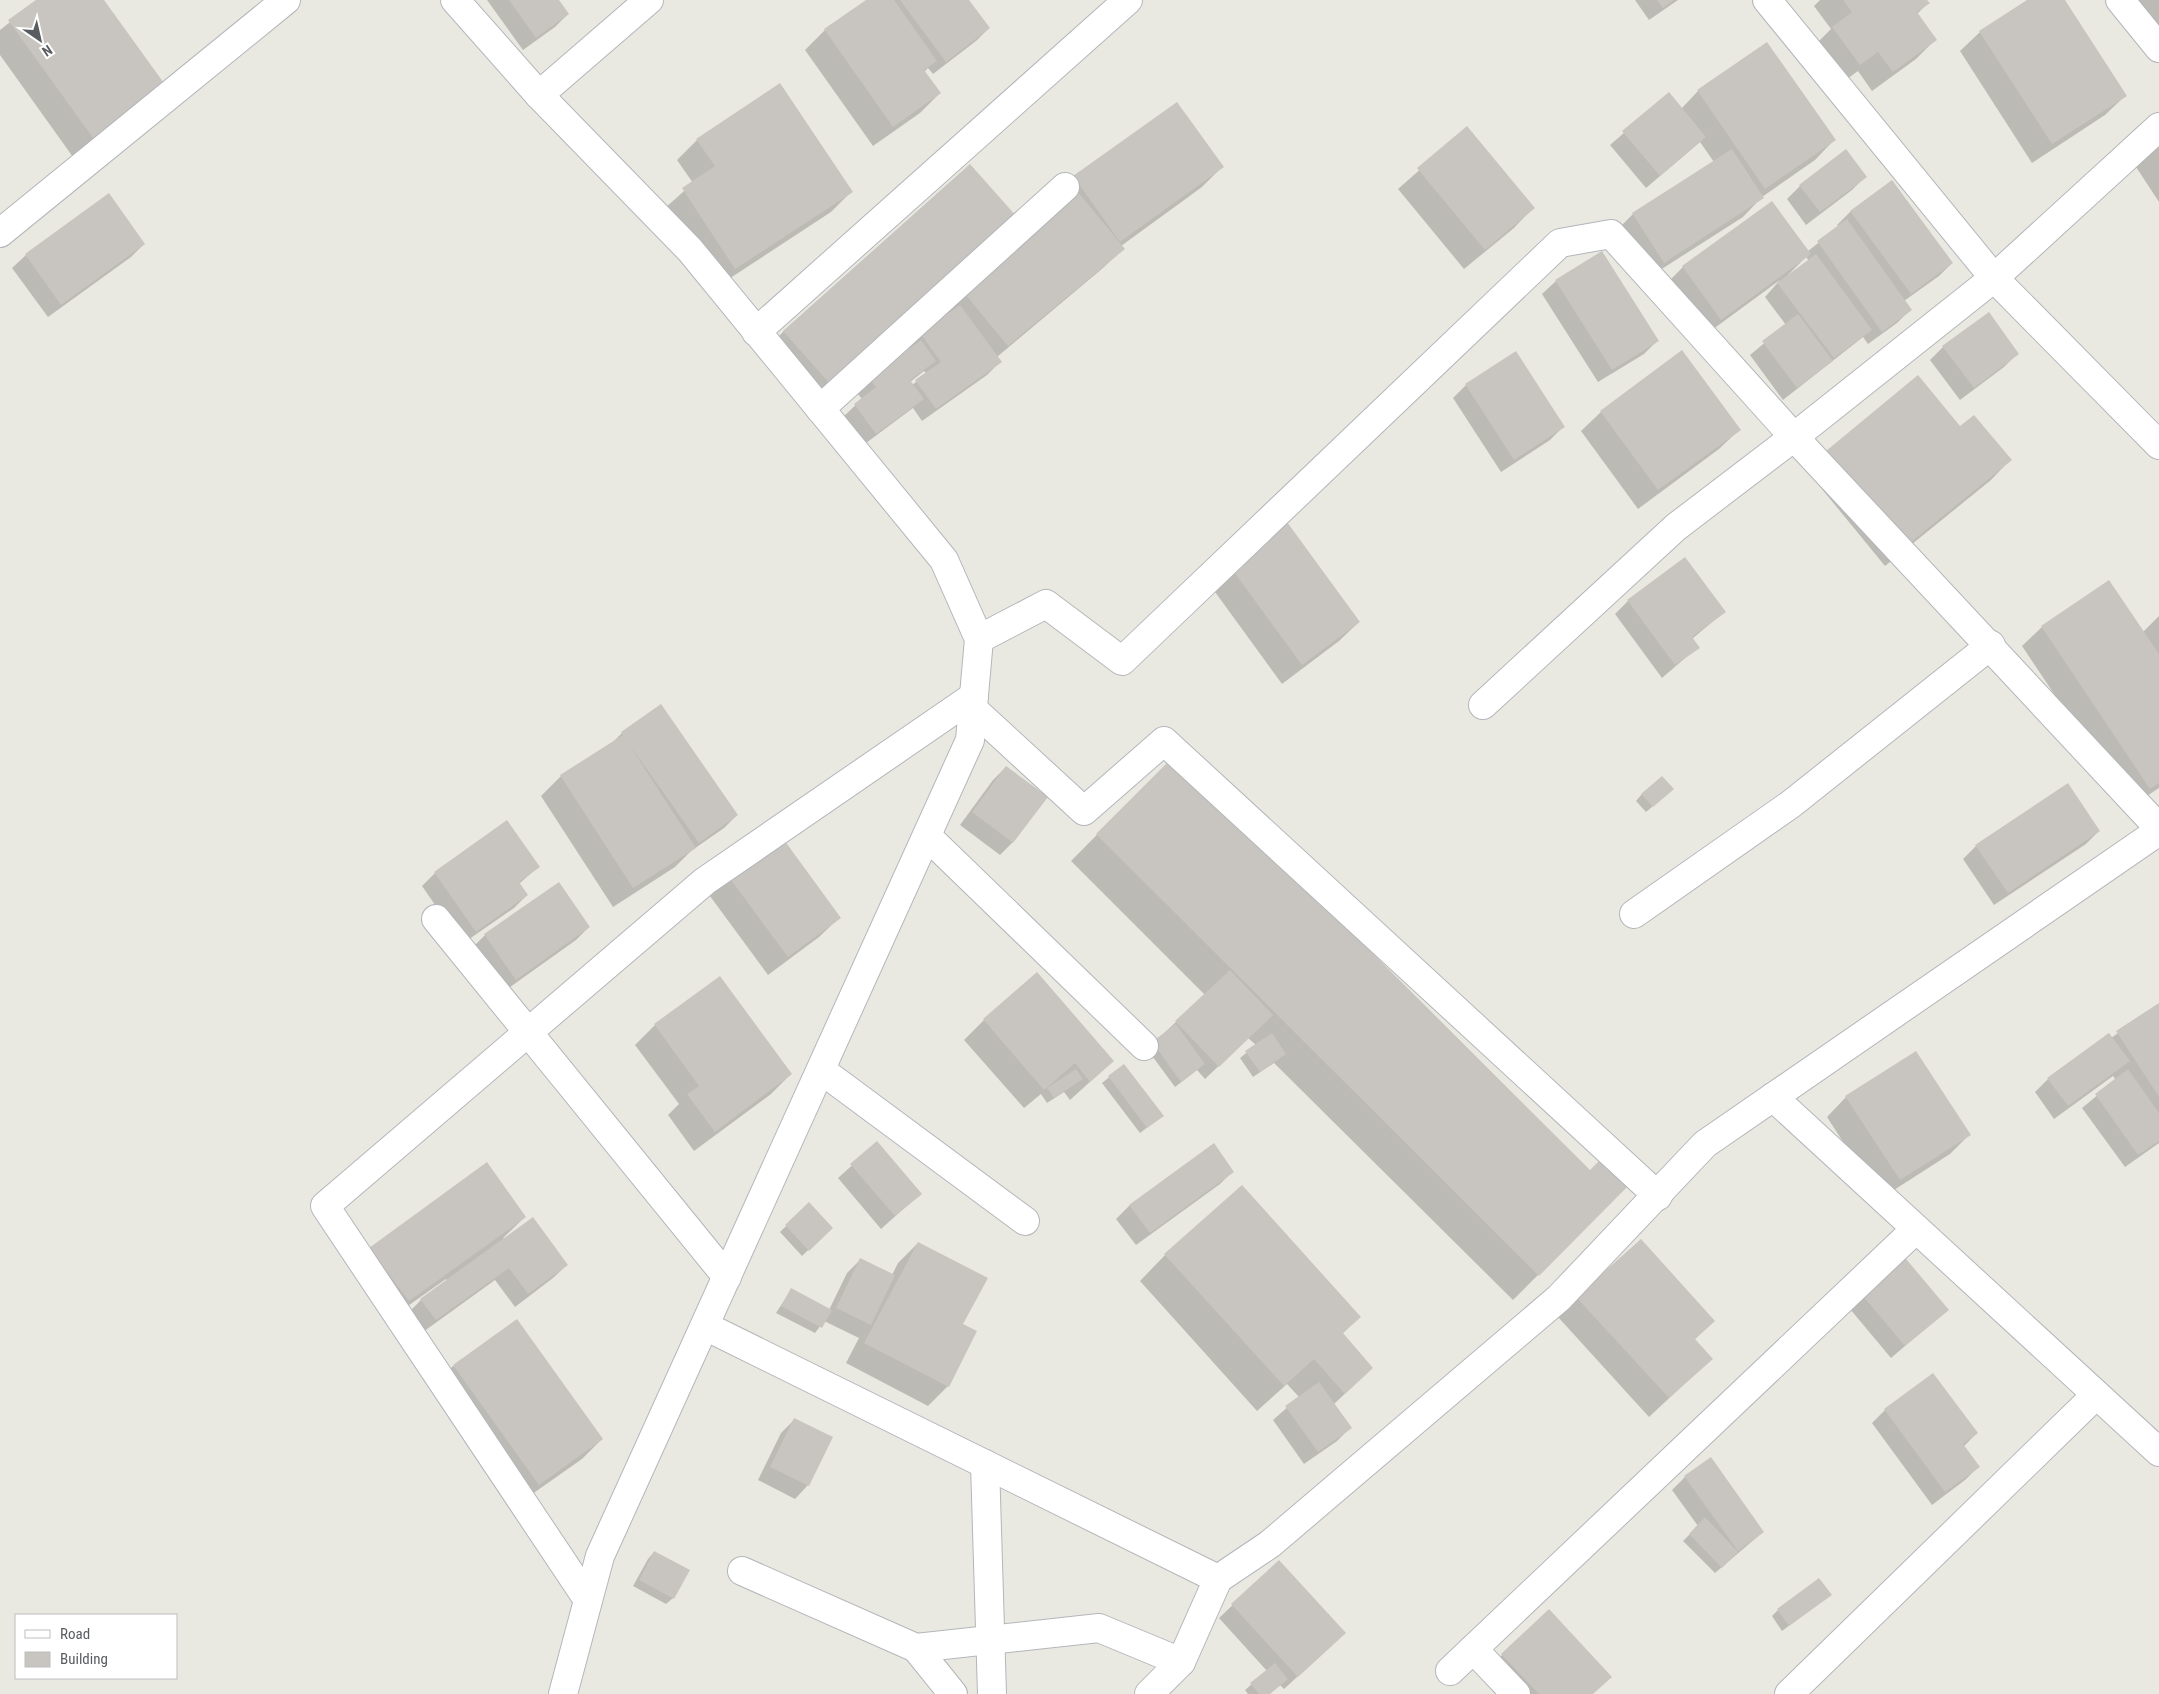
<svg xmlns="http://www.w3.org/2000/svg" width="2159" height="1694" font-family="'Roboto Condensed',sans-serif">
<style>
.shadow{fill:#0003;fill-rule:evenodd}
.building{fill:#c8c5c0}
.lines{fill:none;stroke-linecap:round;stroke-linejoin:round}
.minor-casing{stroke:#b3b6ba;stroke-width:30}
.tertiary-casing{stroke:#b3b6ba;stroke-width:30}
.minor{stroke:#fff;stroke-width:28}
.tertiary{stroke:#fff;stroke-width:28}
</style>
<rect width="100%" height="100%" fill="#eae9e1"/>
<g class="shadow">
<path d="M38 0H103L164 86 73 157 0 55V30Z"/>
<path d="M487 0H558L568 14 555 27 523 50Z"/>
<path d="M869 0H968L989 28 976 41 933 74 928 68 924 72 940 93 920 113 873 146 805 50 825 30Z"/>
<path d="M1635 0H1678L1649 20Z"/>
<path d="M1820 0H1925L1928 3 1917 14 1936 39 1916 59 1872 91 1858 71 1840 84 1813 47 1831 29 1814 6Z"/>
<path d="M2030 0H2064L2125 96 2105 115 2032 163 1960 51 1980 32Z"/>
<path d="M2133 0H2159V35Z"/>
<path d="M1698 91 1834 140 1815 160 1762 197 1743 217 1643 281 1613 234 1633 214 1714 162 1700 142 1646 188 1610 145 1669 94 1681 109Z"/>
<path d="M1467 128 1533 208 1514 228 1464 269 1398 189Z"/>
<path d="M697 140 851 192 831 212 715 288 664 209 693 183 677 160Z"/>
<path d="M2159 145V202L2136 167Z"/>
<path d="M1222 167 1202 187 1121 246 1123 249 1103 268 997 357 1000 362 987 375 922 421 913 408 862 446 842 418 862 399 857 393 870 380 910 350 908 347 921 334 947 316 941 309 1074 177ZM924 371 927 374 912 385 910 382Z"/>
<path d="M1865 177 1852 190 1806 225 1787 199 1800 186Z"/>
<path d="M1892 182 1952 263 1939 276 1904 301 1910 310 1897 323 1868 344 1863 337 1783 400 1750 355 1786 325 1765 297 1780 280 1701 338 1663 287 1683 267 1772 203 1807 252 1839 226 1837 225 1850 212ZM1806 257 1809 261 1789 276 1788 275Z"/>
<path d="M109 195 144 244 131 257 48 317 12 268 26 255Z"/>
<path d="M1015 217 810 402 764 351 784 331Z"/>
<path d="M1601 252 1657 341 1644 354 1598 382 1542 294 1556 281Z"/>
<path d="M1943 347 2017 354 2004 367 1960 400 1930 360Z"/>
<path d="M1466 385 1563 427 1550 440 1501 472 1453 398Z"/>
<path d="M1601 412 1739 430 1719 449 1638 509 1581 431Z"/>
<path d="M1960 428 2010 460 1991 480 1885 566 1808 472Z"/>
<path d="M1685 559 1724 612 1692 639 1698 647 1662 678 1615 614 1628 601Z"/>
<path d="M1230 566 1359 622 1339 641 1282 684 1210 585Z"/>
<path d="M2159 616V788L2130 807 2022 646 2042 627 2143 632Z"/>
<path d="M622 733 737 815 724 828 691 851 675 867 613 907 541 796 561 776 610 745Z"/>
<path d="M1170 761 1590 1171 1632 1181 1513 1300 1274 1063 1253 1077 1240 1058 1256 1045 1248 1038 1205 1079 1197 1070 1175 1087 1147 1049 1205 995 1071 861Z"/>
<path d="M1006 767 1013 842 1000 855 960 825 993 780Z"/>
<path d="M1642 794 1666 795 1646 812 1636 801Z"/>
<path d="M2099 831 2086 844 1994 905 1963 859 1976 846Z"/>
<path d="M538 867 519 884 527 895 514 908 462 944 422 886 435 873Z"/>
<path d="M726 873 839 918 819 937 768 975 707 892Z"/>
<path d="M589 927 576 940 503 992 472 948 485 935Z"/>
<path d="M2159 1004V1143L2125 1167 2082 1108 2116 1080 2113 1076 2054 1119 2035 1092 2048 1079 2108 1034 2111 1038Z"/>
<path d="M984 1020 1113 1061 1070 1100 1064 1092 1047 1103 1041 1094 1024 1108 964 1040Z"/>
<path d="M655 1025 791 1074 771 1094 694 1151 668 1115 679 1104 635 1045Z"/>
<path d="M1124 1065 1162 1116 1140 1133 1102 1083Z"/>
<path d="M1846 1097 1969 1135 1950 1154 1880 1199 1827 1117Z"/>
<path d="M877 1143 920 1194 881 1229 838 1178Z"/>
<path d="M1233 1171 1220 1184 1136 1245 1116 1219 1129 1206Z"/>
<path d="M809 1204 831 1228 802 1256 780 1232Z"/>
<path d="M525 1217 503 1238 567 1265 553 1278 515 1307 495 1280 423 1332 408 1313 421 1300 447 1281 446 1279 388 1320 370 1248Z"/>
<path d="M918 1243 962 1325 948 1386 928 1406 846 1363 859 1338 824 1321 815 1333 776 1313 791 1290 829 1310 847 1273 860 1260 892 1275 898 1263Z"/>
<path d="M1165 1255 1359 1317 1342 1334 1372 1368 1333 1405 1350 1428 1337 1441 1304 1464 1273 1420 1299 1397 1287 1384 1257 1411 1140 1281Z"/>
<path d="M1858 1290 1947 1310 1891 1358 1845 1303Z"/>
<path d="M1577 1298 1714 1321 1694 1340 1711 1359 1649 1417 1558 1317Z"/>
<path d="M453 1366 602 1439 582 1459 518 1504 434 1385Z"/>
<path d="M1933 1375 1977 1433 1963 1447 1978 1467 1965 1480 1932 1505 1872 1423 1885 1410Z"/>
<path d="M794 1420 808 1485 795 1499 758 1480 781 1433Z"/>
<path d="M1685 1477 1763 1532 1715 1573 1683 1541 1698 1526 1672 1490Z"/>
<path d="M654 1552 673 1598 666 1604 633 1586 648 1559Z"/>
<path d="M1278 1562 1331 1646 1284 1689 1280 1685 1269 1694H1248L1245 1690 1267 1671 1219 1618Z"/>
<path d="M1830 1595 1782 1631 1772 1616 1778 1610Z"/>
<path d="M1502 1655 1593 1694H1514L1489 1668Z"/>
</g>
<g class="building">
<path d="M36 0H104L166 86 93 138 8 20Z"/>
<path d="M509 0H559L569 14 536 38Z"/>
<path d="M866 0H894L937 61 924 70 941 93 893 127 824 29Z"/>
<path d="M900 0H969L990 28 946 62Z"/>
<path d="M1657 0H1674L1663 8Z"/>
<path d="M1843 0H1927L1930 3 1917 12 1937 40 1893 72 1878 52 1860 65 1832 27 1852 12Z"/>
<path d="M2027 0H2065L2127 96 2052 144 1979 31Z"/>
<path d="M1767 42 1836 140 1765 189 1697 90Z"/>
<path d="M780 83 853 192 735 269 682 188 715 166 696 139Z"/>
<path d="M1669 92 1706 137 1660 176 1622 131Z"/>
<path d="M1177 102 1224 167 1120 242 1073 176Z"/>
<path d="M1467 126 1535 208 1485 250 1417 168Z"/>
<path d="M1732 149 1764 198 1664 263 1632 213Z"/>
<path d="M1846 149 1867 177 1820 212 1799 185Z"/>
<path d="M970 164 1017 217 830 384 783 331Z"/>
<path d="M1892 180 1953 263 1911 294 1850 211Z"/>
<path d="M1077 191 1125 249 1008 346 960 288Z"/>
<path d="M109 193 145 244 61 305 25 254Z"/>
<path d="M1772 201 1811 254 1721 320 1682 266Z"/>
<path d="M1847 219 1912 310 1882 332 1817 241Z"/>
<path d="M1602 251 1659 341 1612 370 1555 280Z"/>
<path d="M1816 254 1872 330 1834 358 1777 283Z"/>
<path d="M960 305 1002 362 936 409 915 380 941 362 920 333Z"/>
<path d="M1989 312 2019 354 1974 388 1942 346Z"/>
<path d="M1798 314 1833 361 1797 388 1762 341Z"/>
<path d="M921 340 936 361 910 380 924 399 876 434 854 404 876 387 869 379Z"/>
<path d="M1682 350 1741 430 1658 490 1600 411Z"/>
<path d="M1516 351 1565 427 1514 460 1465 384Z"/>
<path d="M1918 375 1960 426 1974 415 2012 460 1905 547 1826 451Z"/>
<path d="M1287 522 1360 622 1302 665 1229 565Z"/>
<path d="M1685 557 1726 612 1692 637 1700 648 1675 665 1627 600Z"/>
<path d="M2109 580 2159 654V783L2150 789 2041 626Z"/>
<path d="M661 704 738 815 699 843 629 744 696 848 633 888 560 775 623 735 621 732Z"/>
<path d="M1170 760 1242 823 1590 1170 1606 1154 1633 1181 1539 1276 1096 834Z"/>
<path d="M1006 766 1048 797 1013 843 972 812Z"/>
<path d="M1662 776 1674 789 1653 807 1641 794Z"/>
<path d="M2068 783 2100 831 2008 893 1975 845Z"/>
<path d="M507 820 540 867 519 882 528 895 476 932 434 872Z"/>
<path d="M779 833 841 918 788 957 725 872Z"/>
<path d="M559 882 590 927 516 980 484 934Z"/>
<path d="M1230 970 1273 1015 1219 1067 1175 1021Z"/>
<path d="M1037 972 1114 1061 1090 1082 1075 1063 1044 1090 983 1019Z"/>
<path d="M720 976 792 1074 715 1132 687 1094 699 1086 654 1024Z"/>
<path d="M2159 1003V1097L2116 1031Z"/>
<path d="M1176 1024 1205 1064 1181 1082 1152 1042Z"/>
<path d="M1272 1033 1286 1054 1260 1072 1245 1051Z"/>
<path d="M2109 1033 2130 1061 2068 1106 2047 1078Z"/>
<path d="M1916 1051 1971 1135 1900 1180 1845 1096Z"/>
<path d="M1124 1064 1164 1116 1147 1128 1108 1076Z"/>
<path d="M1076 1069 1083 1079 1054 1098 1047 1088Z"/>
<path d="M2128 1069 2159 1113V1141L2138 1155 2095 1094Z"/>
<path d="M877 1141 922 1194 895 1216 850 1164Z"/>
<path d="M1214 1143 1234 1172 1150 1233 1129 1205Z"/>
<path d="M487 1162 526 1217 409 1301 369 1248Z"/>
<path d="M1242 1185 1361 1317 1343 1333 1373 1368 1345 1394 1314 1359 1284 1386 1164 1254Z"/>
<path d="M809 1202 833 1228 809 1251 785 1225Z"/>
<path d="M533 1217 568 1265 528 1294 509 1268 436 1320 420 1299Z"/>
<path d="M1641 1239 1715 1321 1695 1339 1713 1359 1669 1398 1576 1297Z"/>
<path d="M918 1242 988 1278 963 1324 977 1331 949 1387 864 1343Z"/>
<path d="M1901 1253 1949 1310 1905 1346 1857 1289Z"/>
<path d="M860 1258 895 1275 871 1325 836 1308Z"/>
<path d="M791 1288 832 1310 822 1328 781 1306Z"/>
<path d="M517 1319 603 1439 539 1485 453 1365Z"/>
<path d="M1933 1373 1978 1433 1963 1444 1980 1467 1945 1492 1884 1409Z"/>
<path d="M1319 1382 1352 1428 1318 1452 1285 1406Z"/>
<path d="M794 1418 833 1437 809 1486 770 1467Z"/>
<path d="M1711 1457 1764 1532 1738 1551 1684 1476Z"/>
<path d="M1705 1517 1738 1552 1722 1568 1689 1534Z"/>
<path d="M654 1551 690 1570 674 1599 639 1580Z"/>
<path d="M1279 1560 1346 1633 1298 1677 1231 1604Z"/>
<path d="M1819 1578 1832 1595 1789 1626 1777 1609Z"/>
<path d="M1549 1609 1612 1677 1593 1694H1539L1501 1654Z"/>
<path d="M1275 1663 1288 1679 1270 1694H1259L1250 1683Z"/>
</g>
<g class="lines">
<g class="minor-casing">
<g id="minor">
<path d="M1767 0 1994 278 2159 445"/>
<path d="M2120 0 2159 48"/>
<path d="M539 95 649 0"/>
<path d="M0 233 286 0"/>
<path d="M756 332 1128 0"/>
<path d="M820 409 1065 187"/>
<path d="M979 639 1046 604 1122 661 1560 243 1611 234 1794 437 2159 828"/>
<path d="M1483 705 1676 527 1794 437 1994 278 2159 127"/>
<path d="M973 709 1084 811 1164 741 1658 1196"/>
<path d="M927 836 1144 1046"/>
<path d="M1634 914 1791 804 1991 645"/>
<path d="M436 919 727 1277"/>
<path d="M821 1070 1025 1221"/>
<path d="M1773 1097 2159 1452"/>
<path d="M705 1326 1218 1579"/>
<path d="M985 1464 992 1694"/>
<path d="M742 1571 916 1648 1099 1628 1181 1662"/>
<path d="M588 1600 325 1206 705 881 974 696"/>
<path d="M916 1648 953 1694"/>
<path d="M1473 1649 1516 1694"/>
<path d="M1450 1671 1916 1229"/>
<path d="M1149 1694 1181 1662 1218 1579 1270 1544 1559 1298 1705 1144 2159 831"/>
<path d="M1789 1694 2096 1395"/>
</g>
</g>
<g class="tertiary-casing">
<path id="tertiary" d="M455 0 539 95 690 250 944 560 979 639 970 740 600 1556 563 1694"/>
</g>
<use href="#minor" class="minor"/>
<use href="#tertiary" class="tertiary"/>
</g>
<rect x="15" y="1614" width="162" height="65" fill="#ffffff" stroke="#bdbebf"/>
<rect x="25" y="1630" width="25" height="8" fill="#ffffff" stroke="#bdbebf"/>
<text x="60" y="1639" font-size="15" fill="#595c60">Road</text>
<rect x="25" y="1652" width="25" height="15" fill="#c8c5c0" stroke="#bdbebf"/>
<text x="60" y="1664" font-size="15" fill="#595c60">Building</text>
<g transform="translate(40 40) rotate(146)" stroke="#ffffff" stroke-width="4" paint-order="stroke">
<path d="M0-4L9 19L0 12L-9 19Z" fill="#595c60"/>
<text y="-8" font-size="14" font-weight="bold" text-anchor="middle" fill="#595c60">N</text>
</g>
</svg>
